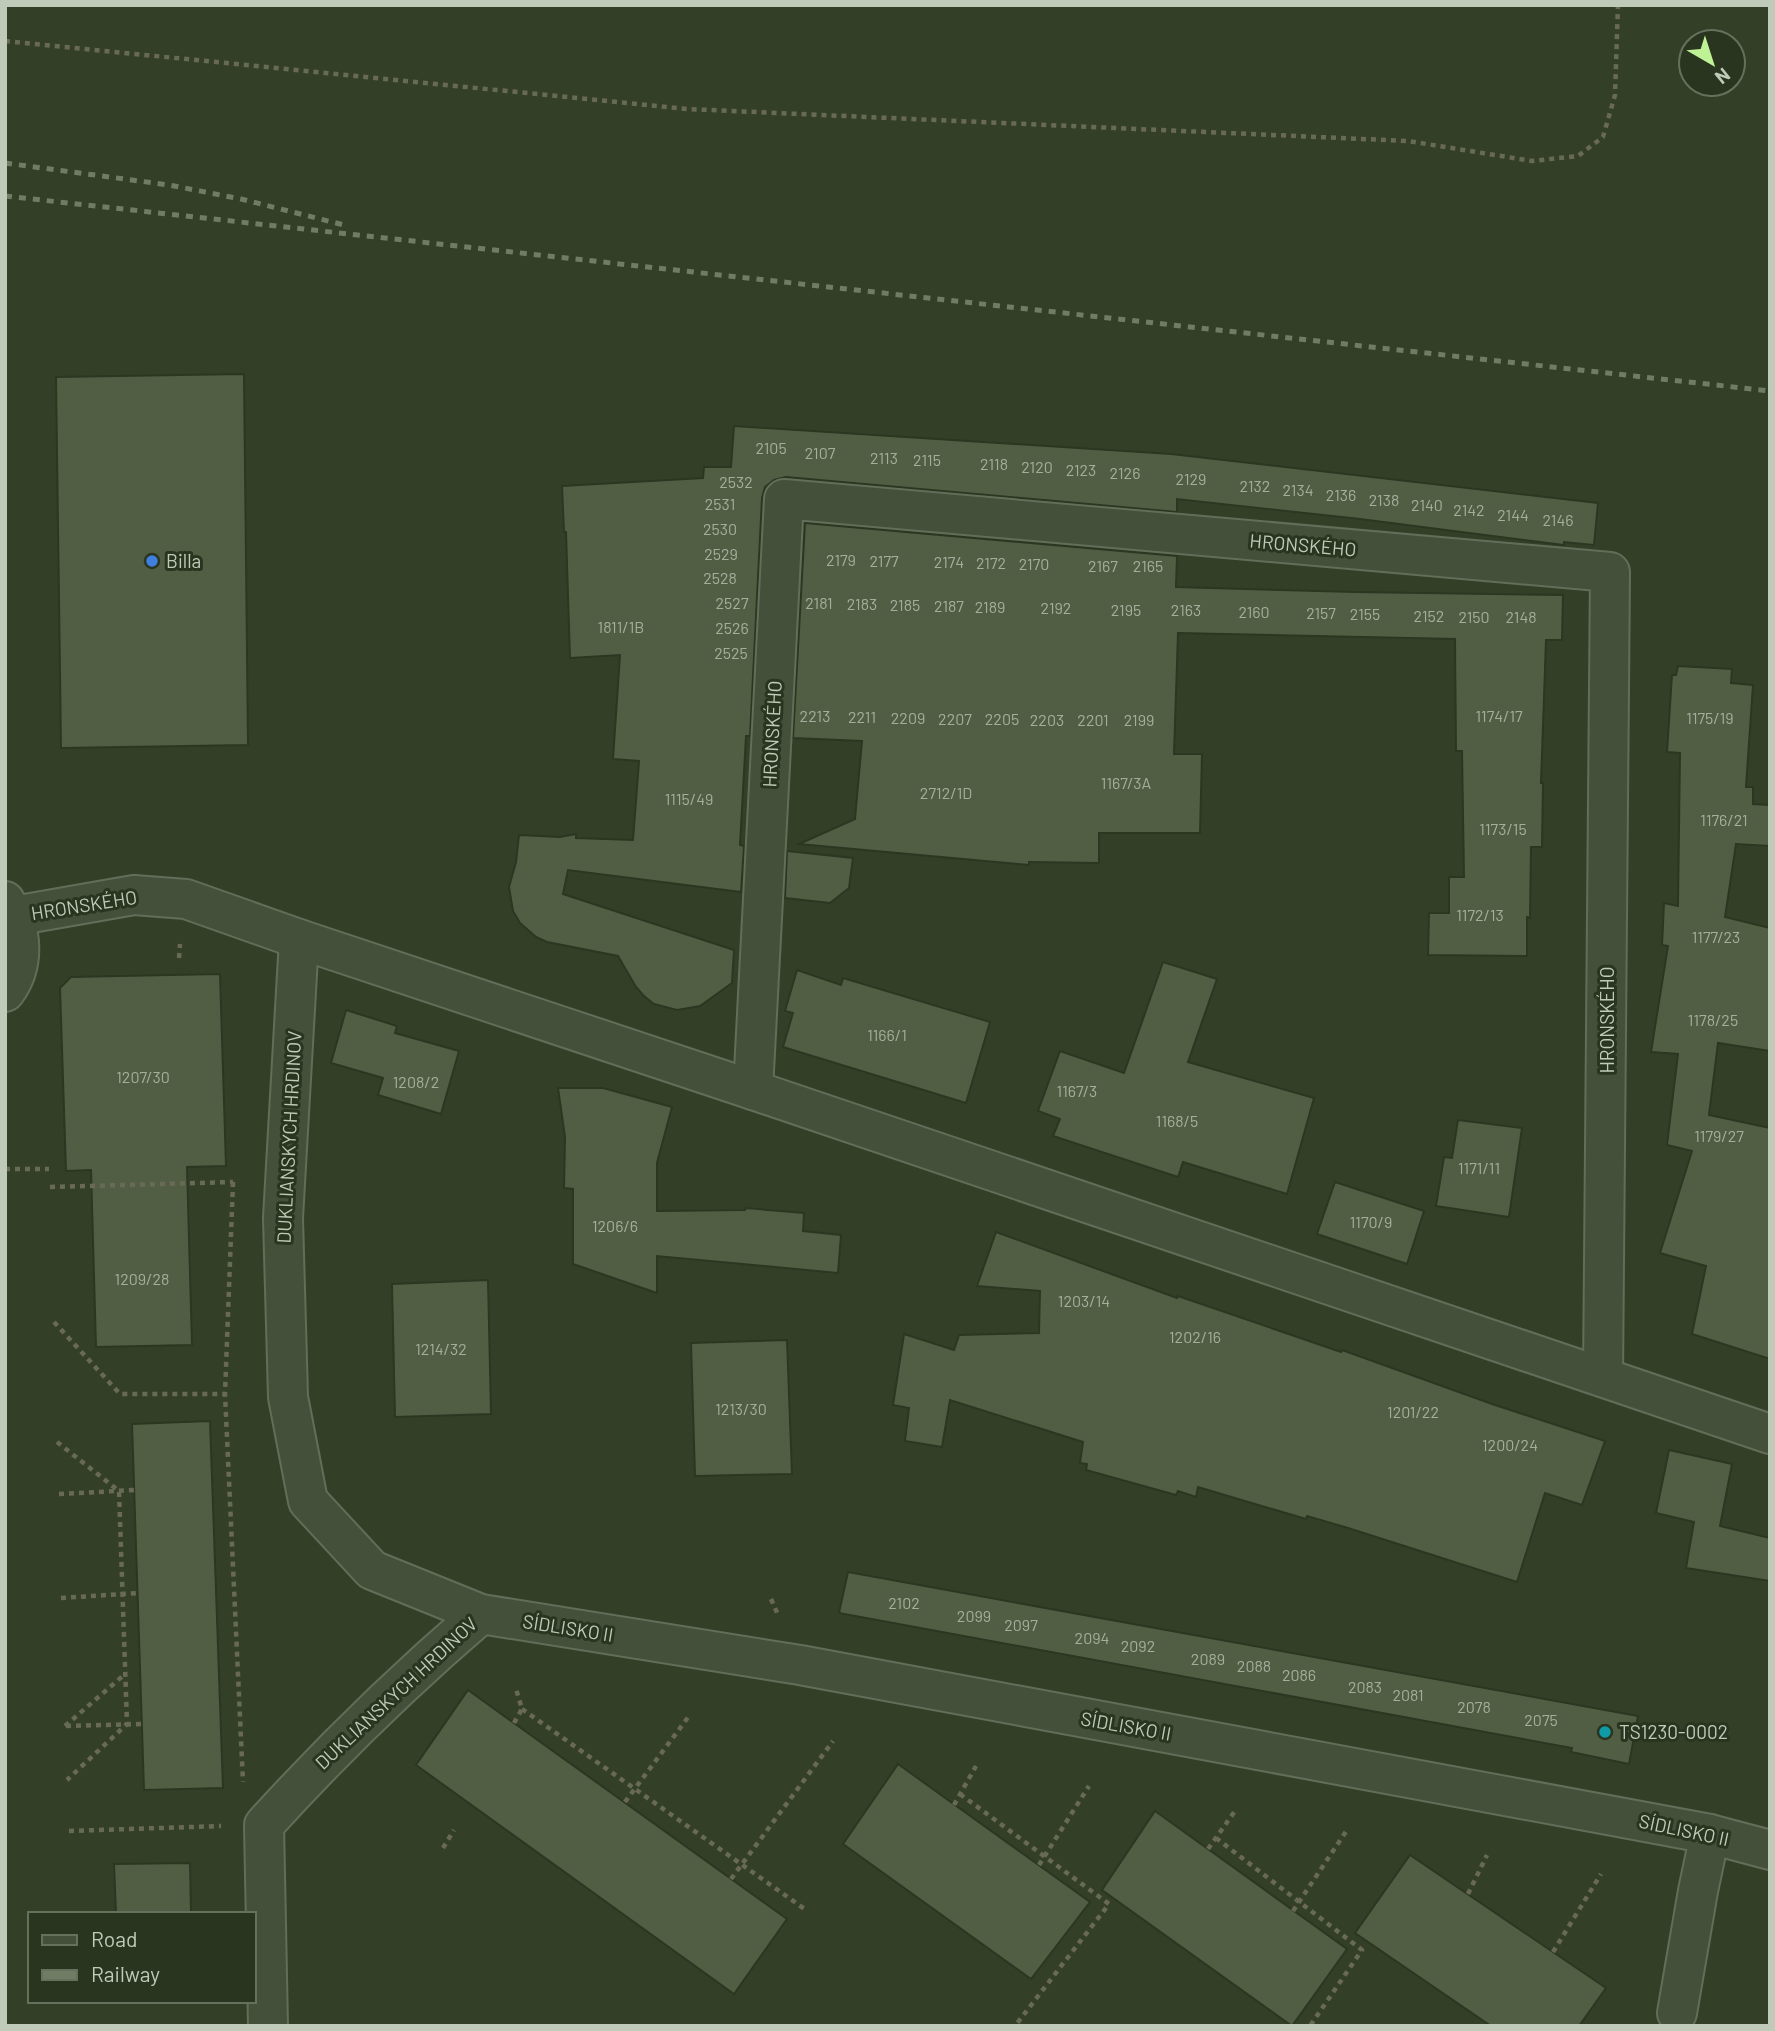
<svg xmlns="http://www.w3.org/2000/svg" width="1775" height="2031" font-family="Barlow,sans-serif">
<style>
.building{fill:#525e44;stroke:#2c3722;stroke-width:2}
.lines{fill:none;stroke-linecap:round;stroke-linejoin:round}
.minor-casing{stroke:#636d59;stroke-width:42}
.path{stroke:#696a55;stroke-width:4.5;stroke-dasharray:5 5;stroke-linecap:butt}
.minor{stroke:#45503b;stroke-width:38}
.rail{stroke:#707d65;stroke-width:5;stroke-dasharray:7 7;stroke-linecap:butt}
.shop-dot{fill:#3f7fe0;stroke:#2a3520;stroke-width:2.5}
.culture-dot{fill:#0f9aa8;stroke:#2a3520;stroke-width:2.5}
.labels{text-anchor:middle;stroke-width:6;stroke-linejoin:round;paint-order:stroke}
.number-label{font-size:16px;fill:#a4af9b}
.street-label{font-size:19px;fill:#c0cab8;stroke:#2a3520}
.poi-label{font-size:19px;fill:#c0cab8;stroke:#2a3520;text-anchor:start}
</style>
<rect width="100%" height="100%" fill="#334027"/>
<g class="building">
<path d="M244 374 248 745 61 748 56 377Z"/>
<path d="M734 426 1171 454 1598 503 1594 545 1564 542V545L1360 519 1177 499V512L786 477 774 480 765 487 762 498 750 736H746L740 845 744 846 741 892 568 870 563 894 734 950 732 983 700 1006 677 1010 654 1004 644 996 636 987 618 956 547 942 536 937 520 923 513 911 509 887 516 862 519 835 560 837 576 834V838L633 840 639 761 613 759 620 655 570 658 566 532H564L562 486 703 478 704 467H731Z"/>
<path d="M805 523 1177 556 1176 587 1355 592 1563 595 1562 640H1546L1541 783H1543L1542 847H1531L1530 918 1527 917V956L1428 955 1429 913H1449V877H1464L1462 751H1456L1455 639 1178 633 1174 754H1202L1200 833H1099V863L1029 862V865L799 844 855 819 862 741 793 738Z"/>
<path d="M1678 666 1732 669 1731 683 1753 685 1746 787H1753V804L1770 805V846L1736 844 1725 917 1770 928V1051L1718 1043 1709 1115 1770 1128V1359L1692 1334 1706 1266 1660 1253 1692 1151 1667 1145 1678 1054 1651 1052 1668 946 1662 945 1664 903 1678 906 1680 753 1667 752 1672 675H1676Z"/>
<path d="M787 851 853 858 849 888 830 903 785 898Z"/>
<path d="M1163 962 1217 979 1188 1062 1314 1098 1287 1194 1183 1162 1178 1177 1053 1136 1060 1119 1038 1111 1060 1051 1124 1073Z"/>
<path d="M797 970 841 985 843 978 990 1022 966 1103 783 1047 793 1013 785 1011Z"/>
<path d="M220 974 226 1166 187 1167 192 1345 96 1347 91 1170 66 1171 60 988 71 977Z"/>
<path d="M346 1010 397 1026 395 1033 459 1051 441 1114 378 1095 383 1078 331 1063Z"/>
<path d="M558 1088H603L672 1107 657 1163V1211L745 1210 746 1208 804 1213 803 1231 841 1235 838 1273 657 1256V1293L573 1264V1189L564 1188 565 1137Z"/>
<path d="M1458 1120 1522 1128 1509 1217 1436 1206 1444 1157 1452 1158Z"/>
<path d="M1335 1182 1424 1211 1407 1264 1317 1234Z"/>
<path d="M996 1232 1177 1298 1178 1296 1341 1352 1342 1350 1492 1404 1605 1441 1582 1505 1545 1493 1517 1582 1348 1528 1307 1516 1306 1519 1198 1487 1196 1497 1178 1491 1176 1495 1086 1470 1087 1464 1080 1463 1083 1442 950 1400 942 1447 905 1441 909 1408 893 1405 904 1334 954 1350 959 1335 1039 1333 1040 1291 977 1286Z"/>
<path d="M488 1280 491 1414 395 1417 392 1284Z"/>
<path d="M787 1340 792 1474 695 1476 691 1343Z"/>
<path d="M210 1421 223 1788 144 1790 132 1424Z"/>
<path d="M1669 1450 1732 1464 1720 1526 1770 1538V1581L1686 1568 1694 1522 1656 1513Z"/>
<path d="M848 1572 1638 1716 1629 1764 1571 1752 1572 1748 839 1613Z"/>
<path d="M468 1690 787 1919 734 1994 416 1765Z"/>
<path d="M898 1764 1090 1902 1031 1979 843 1844Z"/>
<path d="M1155 1811 1347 1949 1292 2026 1102 1890Z"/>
<path d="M1410 1855 1606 1988 1579 2026H1491L1355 1933Z"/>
<path d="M190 1863 191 1914H116L114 1864Z"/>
</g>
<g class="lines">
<g class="minor-casing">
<g id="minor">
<path d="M5 901C22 929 26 964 5 992"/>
<path d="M14 916 134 895 186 899 299 939 753 1090 1770 1434"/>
<path d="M299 939 283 1218 288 1397 308 1501 372 1570 481 1614 800 1665 1710 1834 1770 1850"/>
<path d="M753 1090 784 499 1610 572 1603 1377"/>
<path d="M1677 2013 1698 1891 1710 1834"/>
<path d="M268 2026 264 1825C332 1750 404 1680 481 1614"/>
</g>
</g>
<g class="path">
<path d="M5 41 687 109 1408 141 1532 161 1578 156 1603 137 1615 95 1618 5"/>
<path d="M179 958 180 944"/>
<path d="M5 1169H49"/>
<path d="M233 1182 225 1394 243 1782"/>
<path d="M50 1187 233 1182"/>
<path d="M54 1322 120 1394H225"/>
<path d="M57 1442 119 1491 127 1724 67 1780"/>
<path d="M59 1494 135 1490"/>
<path d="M61 1598 138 1593"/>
<path d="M771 1599 779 1617"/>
<path d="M522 1709 806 1910"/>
<path d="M514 1723 522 1709 516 1689"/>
<path d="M65 1726 125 1674"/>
<path d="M66 1726 142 1724"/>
<path d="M960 1794 1109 1904 1015 2026"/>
<path d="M625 1802 689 1716"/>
<path d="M954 1805 976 1766"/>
<path d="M69 1831 221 1826"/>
<path d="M1216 1838 1362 1950 1310 2026"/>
<path d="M443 1848 454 1830"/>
<path d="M1208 1849 1235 1811"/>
<path d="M1039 1865 1089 1786"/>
<path d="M731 1879 833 1741"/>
<path d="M1468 1894 1487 1855"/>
<path d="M1293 1911 1347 1830"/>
<path d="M1553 1952 1601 1874"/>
</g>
<use href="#minor" class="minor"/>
<g class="rail">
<path d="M5 163 169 185 241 199 344 225"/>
<path d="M5 196 1770 391"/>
</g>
</g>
<circle class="shop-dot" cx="152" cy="561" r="7"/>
<circle class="culture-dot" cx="1605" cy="1732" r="7"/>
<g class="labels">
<g class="number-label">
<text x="771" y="454">2105</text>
<text x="820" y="459">2107</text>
<text x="884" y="464">2113</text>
<text x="927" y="466">2115</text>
<text x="994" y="470">2118</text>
<text x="1037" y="473">2120</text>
<text x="1081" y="476">2123</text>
<text x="1125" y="479">2126</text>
<text x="1191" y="485">2129</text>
<text x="736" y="488">2532</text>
<text x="1255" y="492">2132</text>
<text x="1298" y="496">2134</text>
<text x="1341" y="501">2136</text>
<text x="1384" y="506">2138</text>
<text x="720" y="510">2531</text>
<text x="1427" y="511">2140</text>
<text x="1469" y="516">2142</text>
<text x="1513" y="521">2144</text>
<text x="1558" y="526">2146</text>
<text x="720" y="535">2530</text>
<text x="721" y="560">2529</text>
<text x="841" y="566">2179</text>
<text x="884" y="567">2177</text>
<text x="949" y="568">2174</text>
<text x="991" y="569">2172</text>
<text x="1034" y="570">2170</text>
<text x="1103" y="572">2167</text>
<text x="1148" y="572">2165</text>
<text x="720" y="584">2528</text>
<text x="732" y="609">2527</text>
<text x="819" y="609">2181</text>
<text x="862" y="610">2183</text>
<text x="905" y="611">2185</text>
<text x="949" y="612">2187</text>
<text x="990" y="613">2189</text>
<text x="1056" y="614">2192</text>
<text x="1126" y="616">2195</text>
<text x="1186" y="616">2163</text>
<text x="1254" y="618">2160</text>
<text x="1321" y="619">2157</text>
<text x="1365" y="620">2155</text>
<text x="1429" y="622">2152</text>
<text x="1474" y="623">2150</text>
<text x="1521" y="623">2148</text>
<text x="621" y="633">1811/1B</text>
<text x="732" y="634">2526</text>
<text x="731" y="659">2525</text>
<text x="815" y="722">2213</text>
<text x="1499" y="722">1174/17</text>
<text x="862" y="723">2211</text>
<text x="908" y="724">2209</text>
<text x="1710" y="724">1175/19</text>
<text x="955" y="725">2207</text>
<text x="1002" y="725">2205</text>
<text x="1047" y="726">2203</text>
<text x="1093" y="726">2201</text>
<text x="1139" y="726">2199</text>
<text x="1126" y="789">1167/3A</text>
<text x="946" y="799">2712/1D</text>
<text x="689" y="805">1115/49</text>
<text x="1724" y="826">1176/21</text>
<text x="1503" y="835">1173/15</text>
<text x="1480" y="921">1172/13</text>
<text x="1716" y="943">1177/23</text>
<text x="1713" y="1026">1178/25</text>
<text x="887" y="1041">1166/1</text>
<text x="143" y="1083">1207/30</text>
<text x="416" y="1088">1208/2</text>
<text x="1077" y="1097">1167/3</text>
<text x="1177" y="1127">1168/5</text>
<text x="1719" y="1142">1179/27</text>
<text x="1479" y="1174">1171/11</text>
<text x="1371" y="1228">1170/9</text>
<text x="615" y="1232">1206/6</text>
<text x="142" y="1285">1209/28</text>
<text x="1084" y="1307">1203/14</text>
<text x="1195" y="1343">1202/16</text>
<text x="441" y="1355">1214/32</text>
<text x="741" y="1415">1213/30</text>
<text x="1413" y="1418">1201/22</text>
<text x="1510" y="1451">1200/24</text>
<text x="904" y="1609">2102</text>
<text x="974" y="1622">2099</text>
<text x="1021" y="1631">2097</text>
<text x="1092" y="1644">2094</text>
<text x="1138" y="1652">2092</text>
<text x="1208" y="1665">2089</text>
<text x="1254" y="1672">2088</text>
<text x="1299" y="1681">2086</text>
<text x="1365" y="1693">2083</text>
<text x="1408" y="1701">2081</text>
<text x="1474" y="1713">2078</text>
<text x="1541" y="1726">2075</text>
</g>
<g class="street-label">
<text transform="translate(1303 545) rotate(5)" y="7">HRONSKÉHO</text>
<text transform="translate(772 734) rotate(-87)" y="7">HRONSKÉHO</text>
<text transform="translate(84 905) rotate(-9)" y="7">HRONSKÉHO</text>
<text transform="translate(1607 1020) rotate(-90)" y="7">HRONSKÉHO</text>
<text transform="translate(289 1137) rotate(-87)" y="7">DUKLIANSKYCH HRDINOV</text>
<text transform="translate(568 1628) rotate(9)" y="7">SÍDLISKO II</text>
<text transform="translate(396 1693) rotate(-43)" y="7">DUKLIANSKYCH HRDINOV</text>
<text transform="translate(1126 1726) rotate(10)" y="7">SÍDLISKO II</text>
<text transform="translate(1684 1830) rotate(12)" y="7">SÍDLISKO II</text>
</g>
<g class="poi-label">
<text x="166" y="568">Billa</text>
<text x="1619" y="1739">TS1230-0002</text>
</g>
</g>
<rect width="1775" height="2031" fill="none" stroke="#c0cab8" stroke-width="14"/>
<rect x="28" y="1912" width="228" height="91" fill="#2a3520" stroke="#66715d" stroke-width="2"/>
<rect x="42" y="1935" width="35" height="10" fill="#45503b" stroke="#66715d" stroke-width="2"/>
<text x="91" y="1947" font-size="21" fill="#c0cab8">Road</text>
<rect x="42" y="1970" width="35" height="10" fill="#707d65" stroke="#66715d" stroke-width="2"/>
<text x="91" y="1982" font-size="21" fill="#c0cab8">Railway</text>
<g transform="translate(1712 63) rotate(141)"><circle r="33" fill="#2a3520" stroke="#66715d" stroke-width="2"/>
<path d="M0-5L12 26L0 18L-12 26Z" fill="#bff295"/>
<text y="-10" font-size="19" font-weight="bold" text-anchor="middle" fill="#c0cab8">N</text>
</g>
</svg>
